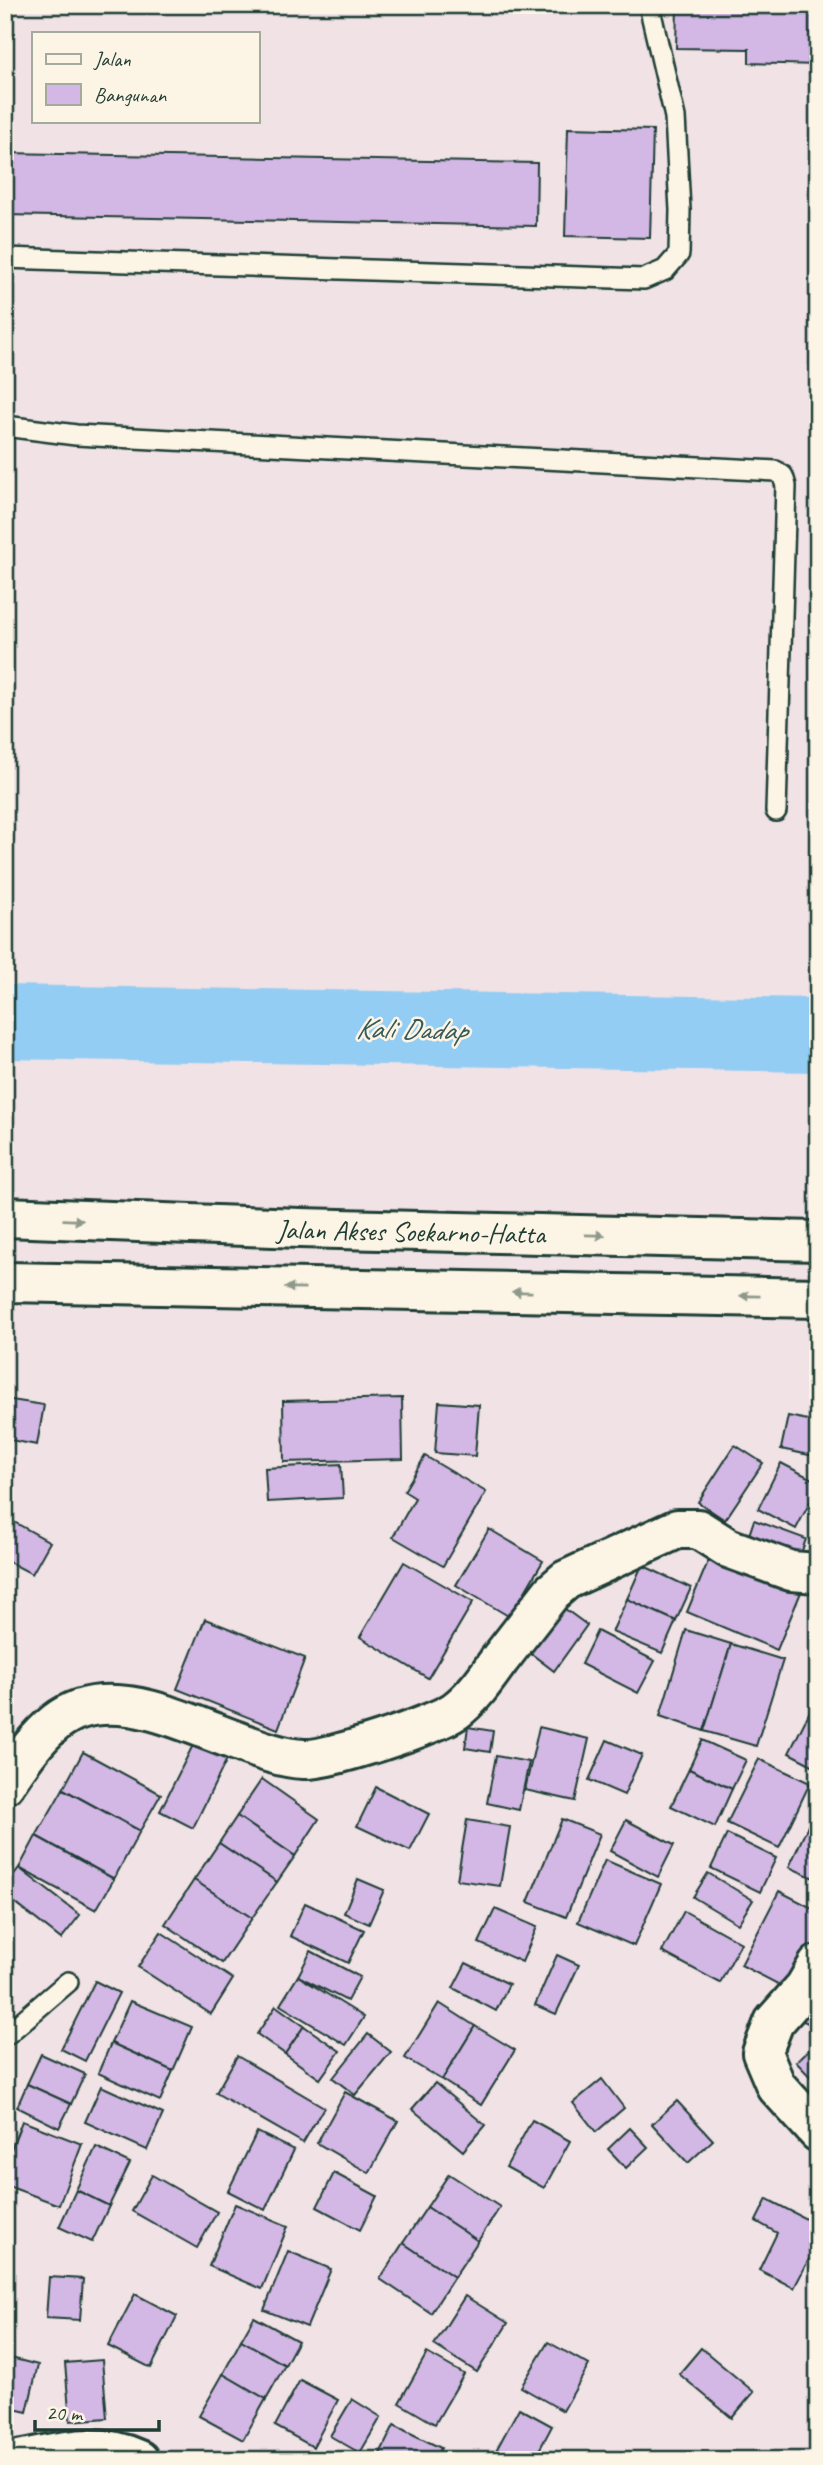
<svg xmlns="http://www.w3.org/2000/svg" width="823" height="2465" font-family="Caveat,sans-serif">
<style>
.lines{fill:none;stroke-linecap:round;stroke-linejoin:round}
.river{stroke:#94cdf3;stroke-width:74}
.building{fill:#d3b7e5;stroke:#1f3d34;stroke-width:2}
.lane-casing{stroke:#1f3d34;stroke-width:24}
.street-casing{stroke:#1f3d34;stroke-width:44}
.secondary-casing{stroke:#1f3d34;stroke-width:44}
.lane{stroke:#fcf5e5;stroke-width:19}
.street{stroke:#fcf5e5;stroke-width:38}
.secondary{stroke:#fcf5e5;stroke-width:38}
.oneway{fill:#8e998c}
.labels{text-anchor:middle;stroke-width:5;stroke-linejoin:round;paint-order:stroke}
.street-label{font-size:28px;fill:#1f3d34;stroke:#fcf5e5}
.water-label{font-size:30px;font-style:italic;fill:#365a5a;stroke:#fcf5e5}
</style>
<rect width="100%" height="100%" fill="#f0e2e5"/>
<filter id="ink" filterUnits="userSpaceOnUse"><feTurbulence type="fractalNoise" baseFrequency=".0143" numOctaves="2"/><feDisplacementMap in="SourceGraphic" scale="14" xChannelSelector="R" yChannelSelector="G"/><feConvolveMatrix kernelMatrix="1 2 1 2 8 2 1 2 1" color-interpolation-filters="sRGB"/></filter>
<g filter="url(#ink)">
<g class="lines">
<path class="river" d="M5 1022 818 1035"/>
</g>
<g class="building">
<path d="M677 5H818V65L749 63V49L676 48Z"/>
<path d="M568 128 653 130 650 238 565 236Z"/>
<path d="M5 153 537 163 536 226 5 215Z"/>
<path d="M402 1398 403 1459 284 1462 283 1401Z"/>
<path d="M5 1399 44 1405 37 1445 5 1439Z"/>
<path d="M439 1402 479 1405 475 1456 435 1453Z"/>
<path d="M788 1416 818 1422V1457L781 1449Z"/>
<path d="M735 1445 763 1463 725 1520 698 1502Z"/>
<path d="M425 1456 486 1492 443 1566 393 1537 415 1498 404 1491Z"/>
<path d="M781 1463 818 1482V1487L796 1529 758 1509Z"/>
<path d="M341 1464 343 1498 267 1502 265 1468Z"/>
<path d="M5 1517 50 1542 32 1574 5 1560Z"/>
<path d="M754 1520 806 1539 796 1568 744 1550Z"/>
<path d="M489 1529 543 1561 510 1617 456 1585Z"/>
<path d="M714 1547 804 1585 777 1650 687 1612Z"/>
<path d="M404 1562 473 1602 428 1678 360 1637Z"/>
<path d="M642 1565 691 1588 676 1621 627 1599Z"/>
<path d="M627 1599 676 1621 662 1653 612 1632Z"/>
<path d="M554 1601 587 1625 554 1671 521 1646Z"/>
<path d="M205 1619 305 1658 278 1729 177 1689Z"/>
<path d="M686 1630 731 1644 704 1731 660 1716Z"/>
<path d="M597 1631 655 1661 638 1693 581 1664Z"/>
<path d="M731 1644 783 1660 756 1746 704 1731Z"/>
<path d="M813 1705 818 1707V1768L789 1753Z"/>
<path d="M468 1727 493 1731 490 1752 465 1748Z"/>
<path d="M539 1727 589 1739 575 1801 525 1790Z"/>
<path d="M196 1739 229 1755 193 1828 160 1811Z"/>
<path d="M607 1740 642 1755 624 1795 589 1780Z"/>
<path d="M702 1740 746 1760 732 1789 689 1769Z"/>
<path d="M83 1752 161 1794 140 1831 63 1789Z"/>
<path d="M496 1756 529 1762 519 1810 487 1803Z"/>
<path d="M759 1759 810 1783 779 1848 727 1823Z"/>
<path d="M689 1769 732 1789 715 1827 671 1806Z"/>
<path d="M262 1779 319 1819 295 1856 237 1816Z"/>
<path d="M376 1787 429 1814 410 1851 357 1826Z"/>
<path d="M63 1789 140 1831 114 1879 36 1836Z"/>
<path d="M818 1804V1880L789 1867Z"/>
<path d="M237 1816 295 1856 277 1882 219 1843Z"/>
<path d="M562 1819 600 1834 566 1917 528 1902Z"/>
<path d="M467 1820 510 1827 500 1886 457 1880Z"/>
<path d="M626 1820 674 1845 658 1877 610 1851Z"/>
<path d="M727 1834 776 1858 760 1892 711 1868Z"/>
<path d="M36 1836 114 1879 96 1910 19 1868Z"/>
<path d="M219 1843 277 1882 252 1918 194 1880Z"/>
<path d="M605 1860 661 1884 634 1946 578 1922Z"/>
<path d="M19 1868 80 1915 61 1939 5 1895V1886Z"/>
<path d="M708 1873 753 1900 738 1924 693 1897Z"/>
<path d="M358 1879 384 1890 369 1924 344 1913Z"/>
<path d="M194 1880 252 1918 222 1963 165 1924Z"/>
<path d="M779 1891 818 1911V1948L795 1993 741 1965Z"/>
<path d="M305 1903 364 1930 348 1963 290 1936Z"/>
<path d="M495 1909 537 1927 522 1962 479 1943Z"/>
<path d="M684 1911 741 1943 720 1983 662 1952Z"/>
<path d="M161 1932 233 1979 211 2014 138 1967Z"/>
<path d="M311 1951 360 1977 347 2001 298 1976Z"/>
<path d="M557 1955 579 1965 556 2014 535 2005Z"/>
<path d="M466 1963 509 1984 496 2011 453 1988Z"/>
<path d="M298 1976 364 2017 346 2045 280 2005Z"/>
<path d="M95 1981 119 1993 85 2061 61 2049Z"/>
<path d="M818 1985V2027L803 2021Z"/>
<path d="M130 2001 192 2027 173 2071 111 2043Z"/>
<path d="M439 2003 475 2026 442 2080 405 2058Z"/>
<path d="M276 2006 304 2026 285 2054 257 2034Z"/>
<path d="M304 2026 340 2051 320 2079 285 2054Z"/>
<path d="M475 2026 515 2050 481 2105 442 2080Z"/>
<path d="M368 2034 391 2052 355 2095 333 2078Z"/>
<path d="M111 2043 173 2071 160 2101 98 2073Z"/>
<path d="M814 2045 818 2049V2085L796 2062Z"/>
<path d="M41 2054 85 2074 71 2104 27 2084Z"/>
<path d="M237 2056 324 2107 303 2143 216 2093Z"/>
<path d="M602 2079 624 2108 596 2132 573 2103Z"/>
<path d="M435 2083 485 2125 463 2151 412 2109Z"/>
<path d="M27 2084 71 2104 59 2128 17 2107Z"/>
<path d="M101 2086 163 2114 147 2150 85 2122Z"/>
<path d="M345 2092 398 2121 369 2173 317 2143Z"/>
<path d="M677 2101 713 2140 688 2163 652 2124Z"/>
<path d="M532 2120 570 2141 544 2188 506 2167Z"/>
<path d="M22 2121 82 2144 59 2205 5 2185V2165Z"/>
<path d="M630 2128 648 2147 626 2168 608 2149Z"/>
<path d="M257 2132 294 2150 265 2210 228 2191Z"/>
<path d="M96 2147 130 2163 109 2206 76 2190Z"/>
<path d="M334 2173 377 2196 360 2230 317 2207Z"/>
<path d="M449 2174 500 2207 478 2241 427 2207Z"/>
<path d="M152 2175 217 2212 197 2248 132 2211Z"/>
<path d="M76 2190 109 2206 92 2242 59 2227Z"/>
<path d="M767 2199 818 2225V2242L794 2288 759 2270 777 2233 756 2221Z"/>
<path d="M235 2204 288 2226 262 2289 209 2266Z"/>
<path d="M427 2207 478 2241 454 2277 403 2243Z"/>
<path d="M403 2243 454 2277 431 2313 380 2279Z"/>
<path d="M288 2251 331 2269 307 2327 264 2310Z"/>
<path d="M49 2277 83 2279 80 2320 46 2318Z"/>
<path d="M135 2294 177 2316 151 2368 108 2346Z"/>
<path d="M465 2296 508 2323 477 2372 434 2345Z"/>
<path d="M254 2317 298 2341 285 2365 241 2340Z"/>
<path d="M241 2340 285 2365 266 2399 223 2374Z"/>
<path d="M548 2342 589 2365 563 2411 521 2387Z"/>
<path d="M701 2348 754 2392 732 2418 679 2374Z"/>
<path d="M427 2353 464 2374 435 2424 399 2403Z"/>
<path d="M7 2357 38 2365 27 2412 5 2407Z"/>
<path d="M102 2360 107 2418 70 2421 65 2363Z"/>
<path d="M223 2374 266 2399 243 2440 199 2416Z"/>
<path d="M300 2380 338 2400 313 2447 275 2426Z"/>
<path d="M352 2399 381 2417 360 2453 330 2436Z"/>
<path d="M519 2408 552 2426 534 2460H499L493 2456Z"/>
<path d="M394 2425 441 2448 435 2460H377Z"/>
</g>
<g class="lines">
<g class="lane-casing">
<g id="lane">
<path d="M5 258 644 279 665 270 679 254 680 210 675 117 649 5"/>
<path d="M5 426 76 435 776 471 783 476 786 486 776 811"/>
<path d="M5 2036 68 1982"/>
</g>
</g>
<g class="street-casing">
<g id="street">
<path d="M5 1784C20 1762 35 1739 56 1722 107 1681 185 1723 237 1741 258 1749 281 1758 304 1759 328 1761 434 1725 455 1711 473 1698 487 1677 500 1659 517 1637 535 1614 552 1592L566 1580 677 1529H698L728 1548 791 1571 818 1573"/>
<path d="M818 1965 805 1987 774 2022 762 2053 776 2086 818 2132"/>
<path d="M19 2460C63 2452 96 2440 139 2460"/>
</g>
</g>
<g class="secondary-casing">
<g id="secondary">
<path d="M5 1217 300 1228 818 1241"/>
<path d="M5 1282 818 1298"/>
</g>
</g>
<use href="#lane" class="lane"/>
<use href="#street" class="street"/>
<use href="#secondary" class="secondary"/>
</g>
<defs><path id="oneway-solid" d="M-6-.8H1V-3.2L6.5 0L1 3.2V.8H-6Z" transform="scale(1.75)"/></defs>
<g class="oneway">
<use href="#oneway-solid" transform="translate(73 1220) rotate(2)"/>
<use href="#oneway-solid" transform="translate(595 1235) rotate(1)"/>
<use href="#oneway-solid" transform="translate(295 1288) rotate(-179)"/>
<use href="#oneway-solid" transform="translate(522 1292) rotate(-179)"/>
<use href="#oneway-solid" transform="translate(750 1296) rotate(-179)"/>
</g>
</g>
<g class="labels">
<g class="street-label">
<text transform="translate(411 1231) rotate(1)" y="10">Jalan Akses Soekarno-Hatta</text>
</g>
<g class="water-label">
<text transform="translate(411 1029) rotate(1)" y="10">Kali Dadap</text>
</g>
</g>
<rect width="823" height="2465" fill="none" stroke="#fcf5e5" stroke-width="28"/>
<rect x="14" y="14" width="795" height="2437" fill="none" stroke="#1f3d34" stroke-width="2.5" filter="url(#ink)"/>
<rect x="32" y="32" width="228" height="91" fill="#fcf5e5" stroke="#a4ab9e" stroke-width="2"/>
<rect x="46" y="54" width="35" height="10" fill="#fcf5e5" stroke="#a4ab9e" stroke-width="2"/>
<text x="94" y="66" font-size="21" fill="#1f3d34">Jalan</text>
<rect x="46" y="84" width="35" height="21" fill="#d3b7e5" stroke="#a4ab9e" stroke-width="2"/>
<text x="94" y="102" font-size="21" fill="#1f3d34">Bangunan</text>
<path d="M35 2420v10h124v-10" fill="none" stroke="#1f3d34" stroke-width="3.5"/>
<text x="46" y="2420" font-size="21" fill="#1f3d34" stroke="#fcf5e5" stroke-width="5" paint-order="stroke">20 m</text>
</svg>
